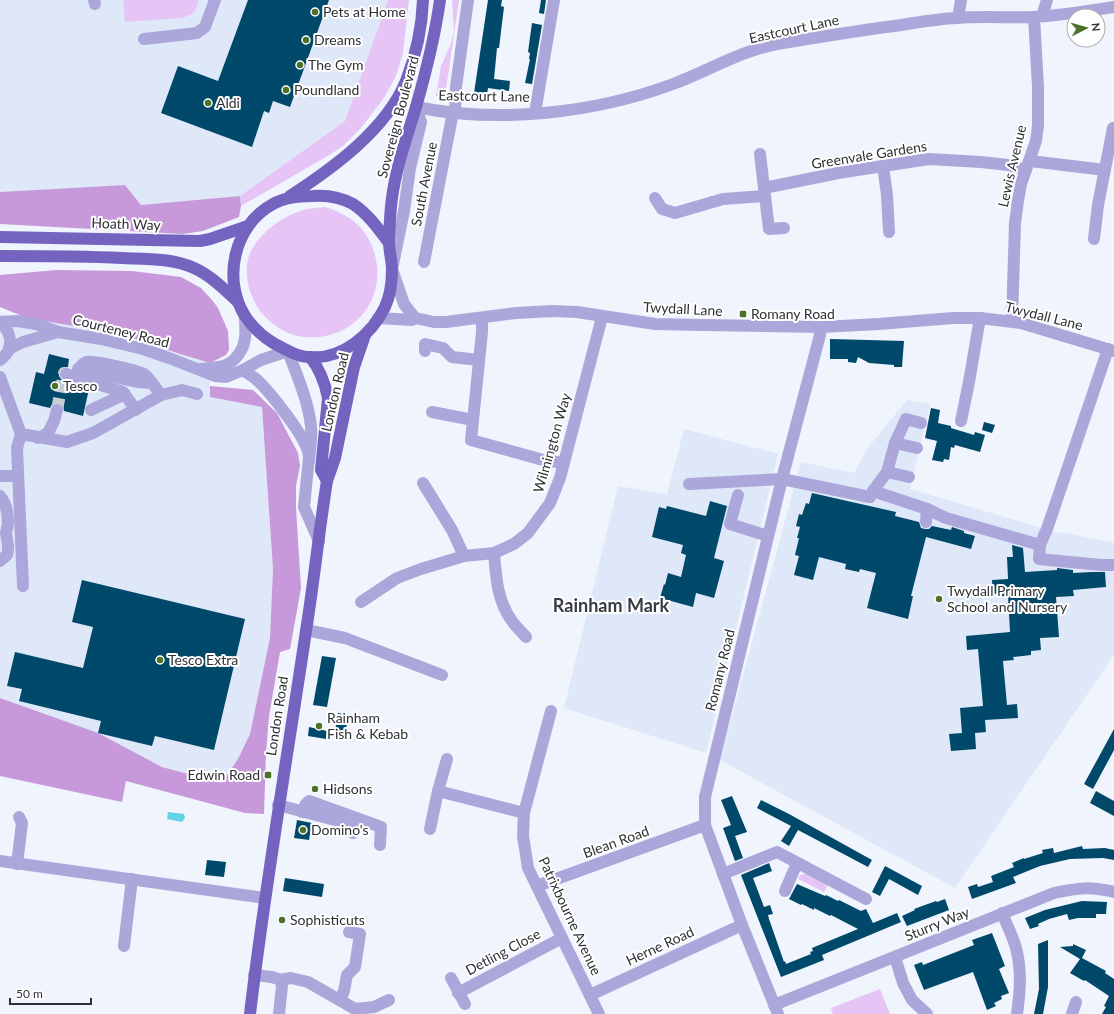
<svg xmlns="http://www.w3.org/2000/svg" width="1114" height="1014" font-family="Lato,sans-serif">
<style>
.built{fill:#dfe8f8}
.green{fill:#e6c4f5}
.forest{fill:#c799db}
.water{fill:#63d2e5}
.building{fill:#00496a}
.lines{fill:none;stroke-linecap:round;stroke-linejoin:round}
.minor-tunnel{stroke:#c8cdd5;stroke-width:12;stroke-dasharray:12 6;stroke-linecap:butt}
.minor{stroke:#aca7db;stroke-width:12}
.major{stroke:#7464c0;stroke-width:12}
.poi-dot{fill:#4e712a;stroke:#fff;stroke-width:1.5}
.labels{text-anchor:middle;stroke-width:4;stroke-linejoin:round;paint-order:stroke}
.poi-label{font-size:14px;fill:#2e3033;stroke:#fff;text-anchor:start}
.street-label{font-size:14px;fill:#2e3033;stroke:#fff}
.district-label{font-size:18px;font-weight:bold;fill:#373b42;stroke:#fff}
</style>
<rect width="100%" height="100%" fill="#eff4fd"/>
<g class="built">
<path d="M0 0H388L345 121 240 196 140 205 125 185 0 192Z"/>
<path d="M0 314 85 327 210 363V394L221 399 262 406 273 569 270 638 251 732 239 757 231 772 222 783 162 767 101 735 0 698Z"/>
<path d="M907 400 930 404 910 489 1056 532 1071 534 1114 543V655L955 888 720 760 801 462 854 473 867 449Z"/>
<path d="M684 429 778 454 706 753 564 708 618 486 667 494Z"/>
</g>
<g class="green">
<path d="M123 0H198C197 12 191 16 180 18L125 22Z"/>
<path d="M388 0H409L403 53 396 76 384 98 360 129 343 146 331 154 241 206 240 196 345 121Z"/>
<path d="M452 0H459L445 96H436L441 66 450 46 454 32Z"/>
<path d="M325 207C337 211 347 215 357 224 364 230 370 240 373 249 388 290 363 332 319 337 307 338 295 337 284 331 270 323 258 312 252 296 246 283 244 262 252 249 263 230 286 214 307 209 312 208 319 208 325 207Z"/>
<path d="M804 874H808L828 885 824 892 798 879 800 875Z"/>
<path d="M880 989 890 1014H833L831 1008Z"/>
</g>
<g class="forest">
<path d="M125 185 141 205 240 196 241 206 239 217 203 231 183 234 0 224V192Z"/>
<path d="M56 270 132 271 181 277 201 288 212 300 218 308 228 331 229 350 226 355 210 363 180 354 120 334 27 318 0 307V275Z"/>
<path d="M210 386 253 390 277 413 298 453 300 466 296 486V508L301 588 290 649 280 652 269 716 266 753 264 814 245 813 126 781 122 802 0 776V698L98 733 162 767 222 783 239 757 250 734 270 638 273 569 262 407 210 397Z"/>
</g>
<path class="water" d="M168 812 184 814 185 818 182 822 167 819Z"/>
<g class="building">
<path d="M248 0H329L290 107 273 101 269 113 264 111 252 147 161 113 178 66 218 81Z"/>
<path d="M488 0H502L501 6 504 7 499 48H497L494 79 510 81 509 91 488 88 487 95 474 93Z"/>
<path d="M541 0H546L544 14 539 13Z"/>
<path d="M532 23 542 25 532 84 525 83 530 59H529L530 53 528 52Z"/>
<path d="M830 339 904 341 902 367H894V365L869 363 858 357 856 363 848 362V359H830Z"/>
<path d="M49 354 69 359 68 367 61 368 59 372V376L61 379 64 381V383L89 389 83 416 64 411 63 405 59 403 52 404 50 408 29 403 36 372 44 374Z"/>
<path d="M931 408 940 410 938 423 951 426V428L974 435 975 432 985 435 980 452 955 445 954 448 951 447 949 460 944 459 943 462 932 460 937 441 925 438Z"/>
<path d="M984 422 995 425 992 433 982 430Z"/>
<path d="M812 493 896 512 895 516 919 522 921 528 925 529H929L932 526 951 530 952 527 964 531V533L975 536 971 549 926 537 911 596H913L908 619 867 608 876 573 860 569 859 572 845 569 846 564 819 557 813 580 794 575 799 556 795 555 799 538H797L800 527 796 526 799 514 802 515 806 503 809 504Z"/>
<path d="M710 501 727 506 714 558 724 561 714 598 696 593 693 607 660 598 664 584 665 585 668 573 681 577 686 555 681 553 683 545 652 537 659 507 666 509 667 506 706 516Z"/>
<path d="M1012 545 1023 548 1025 572 1057 570V568L1073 570V573L1091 572H1105L1106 587 1073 590 1074 596 1056 597 1059 637 1040 638 1041 650 1031 651V655L1013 657 1014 660 1003 661 1007 705 1017 704 1018 718 985 720 986 732 975 733 976 749 951 751 949 734 962 733 960 708 983 706 978 649 967 650 966 636 1010 632 1008 596H1002V593L993 594 992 580 1008 579 1007 557H1013Z"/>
<path d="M82 580 245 619 214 750 155 736 152 746 98 733 101 721 19 701 22 689 7 686 15 652 83 668 93 627 72 622Z"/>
<path d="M322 656 336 658 327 707 313 705Z"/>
<path d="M338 713 349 715 345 733 335 731Z"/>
<path d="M309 727 327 731 326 739 308 736Z"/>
<path d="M1114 729V750L1093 789 1084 784Z"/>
<path d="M1096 791 1114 801V816L1090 803Z"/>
<path d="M732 796 747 832 735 836 743 858 735 861 723 828 731 825 721 800Z"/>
<path d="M761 800 789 814 872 860 868 867 798 830 789 846 781 841 791 826 757 808Z"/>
<path d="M297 820 312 823 309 840 294 838Z"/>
<path d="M1082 846 1083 849 1105 848 1114 850V860L1103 858 1070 859 1040 866 1013 877 1016 883 972 899 968 887 977 884 978 887 993 882 991 876 1014 867 1012 863 1024 858V859L1043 853 1042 850 1053 848 1054 853Z"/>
<path d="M207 860 226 862 224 877 205 875Z"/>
<path d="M769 863 772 871 753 878 764 907 770 905 773 914 768 915 769 919 784 962 785 961 786 964 811 954 810 952 813 951 812 948 858 929 831 915 830 916 814 908V910L802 904 801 905 789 899 797 884 825 896 826 895 838 901 839 900 861 911 866 909 873 923 897 913 901 922 822 955 824 960 781 977 741 875Z"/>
<path d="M885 866 922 886 918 895 889 879 880 896 872 892Z"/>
<path d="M285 878 324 884 322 897 283 891Z"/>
<path d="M945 899 949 910 907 926 902 916 915 910 914 909 936 901 937 902Z"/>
<path d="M1082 901 1107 902 1106 914H1096V918H1078L1069 920 1067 914 1049 919 1038 924 1039 926 1030 929 1025 918 1045 910Z"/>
<path d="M992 933 1005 966 999 969 1009 993 1001 996 1002 999 994 1003 996 1006 987 1010 973 972 924 990 914 965 922 962 923 965 974 945 972 940Z"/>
<path d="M1048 940V987L1043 1014H1034L1039 989 1038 944Z"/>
<path d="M1073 944 1086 950 1082 958 1106 971 1105 973 1114 979V1014H1102L1106 1007 1104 1006 1109 996 1085 980 1084 981 1070 973 1080 959 1060 947 1073 946Z"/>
</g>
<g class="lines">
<path class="minor-tunnel" d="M57 410 64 373 66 374"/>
<g class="minor">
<path d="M94 0 95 4"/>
<path d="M1042 16 1047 0"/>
<path d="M958 18 961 0"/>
<path d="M144 39 197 33 205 27 215 0"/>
<path d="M416 107C499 124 595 113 673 84 708 71 740 51 777 44 813 38 850 32 886 27 910 24 933 19 957 18 982 16 1007 18 1032 17 1060 16 1087 11 1114 7"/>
<path d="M455 112 456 87 468 0"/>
<path d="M535 113 554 0"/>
<path d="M760 154 764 188"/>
<path d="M1030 161 1105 170"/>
<path d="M883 166 887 195 889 232"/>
<path d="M655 198 662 209 675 213 723 199 765 196"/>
<path d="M784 228 769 229 764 188 838 173 929 159 981 162 1008 165 1026 170"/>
<path d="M1094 239 1098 205 1113 128"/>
<path d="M424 262 453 112"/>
<path d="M378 318 412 320 415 318 434 322H446L516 313 553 311 577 312 655 324 703 325 821 327 879 324 953 318H980L1021 323 1114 351"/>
<path d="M415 318 404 304 392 269 404 211 410 168 421 122 416 107"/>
<path d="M482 318V332L471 440 543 460 564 463"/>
<path d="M1012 321 1015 223 1018 201 1021 184 1036 141 1038 126V87L1034 17"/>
<path d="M0 322 17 321 36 324 58 332 101 339 143 349 169 358 215 376 226 377 243 370 261 360 288 351C297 376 308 400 311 426 312 438 310 449 309 461"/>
<path d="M0 322C13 334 14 350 0 360"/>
<path d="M9 349 23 342 58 332"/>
<path d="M1108 349 1047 529 1040 545 1039 559 1101 565H1114"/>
<path d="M425 351V344L443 348 452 357 479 360"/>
<path d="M78 369 137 382 152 383"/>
<path d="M201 369C208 368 216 368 223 366 235 363 244 349 245 338 246 331 245 323 245 316"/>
<path d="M243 370C247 373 252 376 256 379 269 391 309 440 309 457L304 507 319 541"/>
<path d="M66 374 123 392 136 410"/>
<path d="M0 377 21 434 67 442 93 433 161 395 182 390 197 394"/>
<path d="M76 377C78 371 80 365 86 362 92 360 137 370 144 374 149 377 157 390 161 395"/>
<path d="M91 410 125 394"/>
<path d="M432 412 473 420"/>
<path d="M961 421 969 382 980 318"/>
<path d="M21 434 17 448 23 586"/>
<path d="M38 438 48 433 54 421 57 410"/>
<path d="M895 443 917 448"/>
<path d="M887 472 909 477"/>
<path d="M0 476H18"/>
<path d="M423 483 452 530 464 556"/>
<path d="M689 484 782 479 870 497 873 491 887 472 895 443 906 419 921 423"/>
<path d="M873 491 927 509 926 522"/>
<path d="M738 495 730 524 768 536"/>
<path d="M0 496C6 503 8 514 8 523 8 527 6 530 6 533 7 543 10 545 7 555L0 561"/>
<path d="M927 509 946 518 1040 545"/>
<path d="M494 553C496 576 497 601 512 621 516 627 522 632 526 637"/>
<path d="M361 602 397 578 421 569 464 556 494 553 514 544 528 533 550 503 560 478 602 317"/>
<path d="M306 630 345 638 442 675"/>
<path d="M551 711 524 813 523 836 528 868 599 1014"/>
<path d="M438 791 524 813"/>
<path d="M278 805 354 825 353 833"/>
<path d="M302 812 306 804 309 801 381 827 380 845"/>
<path d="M430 829 438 791 447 759"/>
<path d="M0 861 265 898"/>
<path d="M17 864 22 823 19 817"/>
<path d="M723 874 777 852 866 899"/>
<path d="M537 886 705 825"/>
<path d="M785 891 797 863"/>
<path d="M1002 913C1007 925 1013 937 1016 948 1022 971 1020 992 1017 1014"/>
<path d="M124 946 132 879"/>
<path d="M895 957 903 983 912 1000 927 1014"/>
<path d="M254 975 272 977 281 980 282 986 279 1014"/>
<path d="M451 978 465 1004"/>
<path d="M280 980 291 978 308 982 355 1009 374 1007 389 1000"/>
<path d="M458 993 562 938"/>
<path d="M590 995 742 925"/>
<path d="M340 1000 344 991 347 975 355 967 360 934 349 932"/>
<path d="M774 1005 1054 893C1078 888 1090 886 1114 892"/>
<path d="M778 1014 742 925 705 825V797L782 479 820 335 821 327"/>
<path d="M1072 1014 1076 1002"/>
</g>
<g class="major">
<path d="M290 196C333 168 386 130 406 81 416 55 422 28 423 0"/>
<path d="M0 237 200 241 210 239 248 226"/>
<path d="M389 243C378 228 368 214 353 204 340 197 327 195 313 196 299 196 285 197 273 204 234 225 222 279 245 316 253 328 263 337 275 344 286 350 298 357 310 357 342 360 372 334 385 307 390 296 392 282 392 270 392 259 388 248 389 236 390 224 390 211 392 198 396 167 407 137 416 107 426 72 435 36 440 0"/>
<path d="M0 256C41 256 81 256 122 258 145 259 172 258 194 268 210 275 224 289 237 301"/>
<path d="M310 357C320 369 325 383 328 398L321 470 327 481"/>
<path d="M250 1014C265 886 287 759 306 631 314 581 319 531 327 481L335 458 354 367 365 335"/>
</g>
</g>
<g class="poi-dot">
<circle cx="315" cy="12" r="4"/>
<circle cx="306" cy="40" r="4"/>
<circle cx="300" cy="65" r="4"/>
<circle cx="286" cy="90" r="4"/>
<circle cx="208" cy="103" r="4"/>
<rect x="739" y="310" width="8" height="8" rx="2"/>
<circle cx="55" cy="386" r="4"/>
<circle cx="939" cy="599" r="4"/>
<circle cx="160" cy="660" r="4"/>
<circle cx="319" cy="726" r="4"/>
<rect x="264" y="771" width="8" height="8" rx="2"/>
<circle cx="315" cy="789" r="4"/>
<circle cx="303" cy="830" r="4"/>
<circle cx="282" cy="920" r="4"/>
</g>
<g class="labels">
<g class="poi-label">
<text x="323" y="17">Pets at Home</text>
<text x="314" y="45">Dreams</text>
<text x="308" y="70">The Gym</text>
<text x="294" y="95">Poundland</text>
<text x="216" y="108">Aldi</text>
<text x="751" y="319">Romany Road</text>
<text x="63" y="391">Tesco</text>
<text x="947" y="596">Twydall Primary<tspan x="947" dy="16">School and Nursery</tspan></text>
<text x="168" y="665">Tesco Extra</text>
<text x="327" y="723">Rainham<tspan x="327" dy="16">Fish &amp; Kebab</tspan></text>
<text x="260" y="780" text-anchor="end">Edwin Road</text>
<text x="323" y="794">Hidsons</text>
<text x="311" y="835">Domino's</text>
<text x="290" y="925">Sophisticuts</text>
</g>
<g class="street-label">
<text transform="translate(794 29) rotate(-12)" y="5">Eastcourt Lane</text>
<text transform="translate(484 96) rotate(1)" y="5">Eastcourt Lane</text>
<text transform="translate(398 117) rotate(-75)" y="5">Sovereign Boulevard</text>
<text transform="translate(869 155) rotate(-9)" y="5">Greenvale Gardens</text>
<text transform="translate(1012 166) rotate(-77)" y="5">Lewis Avenue</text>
<text transform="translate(424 184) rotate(-79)" y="5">South Avenue</text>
<text transform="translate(126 224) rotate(2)" y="5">Hoath Way</text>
<text transform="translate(683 309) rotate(3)" y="5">Twydall Lane</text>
<text transform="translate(1044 316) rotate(14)" y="5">Twydall Lane</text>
<text transform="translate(121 331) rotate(14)" y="5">Courteney Road</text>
<text transform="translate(335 392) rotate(-77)" y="5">London Road</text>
<text transform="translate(552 443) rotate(-74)" y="5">Wilmington Way</text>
<text transform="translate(720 670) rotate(-76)" y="5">Romany Road</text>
<text transform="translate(277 716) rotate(-81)" y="5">London Road</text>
<text transform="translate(616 842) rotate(-20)" y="5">Blean Road</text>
<text transform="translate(570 916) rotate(65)" y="5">Patrixbourne Avenue</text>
<text transform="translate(937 924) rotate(-22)" y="5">Sturry Way</text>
<text transform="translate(660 946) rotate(-25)" y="5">Herne Road</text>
<text transform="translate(503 952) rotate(-28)" y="5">Detling Close</text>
</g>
<g class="district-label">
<text x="611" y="612">Rainham Mark</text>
</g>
</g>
<g transform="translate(1086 28) rotate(84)"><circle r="19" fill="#ffffff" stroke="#abacad"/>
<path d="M0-3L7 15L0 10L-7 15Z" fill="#4e712a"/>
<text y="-6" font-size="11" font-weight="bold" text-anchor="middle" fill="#2e3033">N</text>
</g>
<path d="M10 998v6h81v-6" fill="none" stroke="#2e3033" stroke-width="2"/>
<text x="16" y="998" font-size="12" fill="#2e3033" stroke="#ffffff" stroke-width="3" paint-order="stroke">50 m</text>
</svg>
